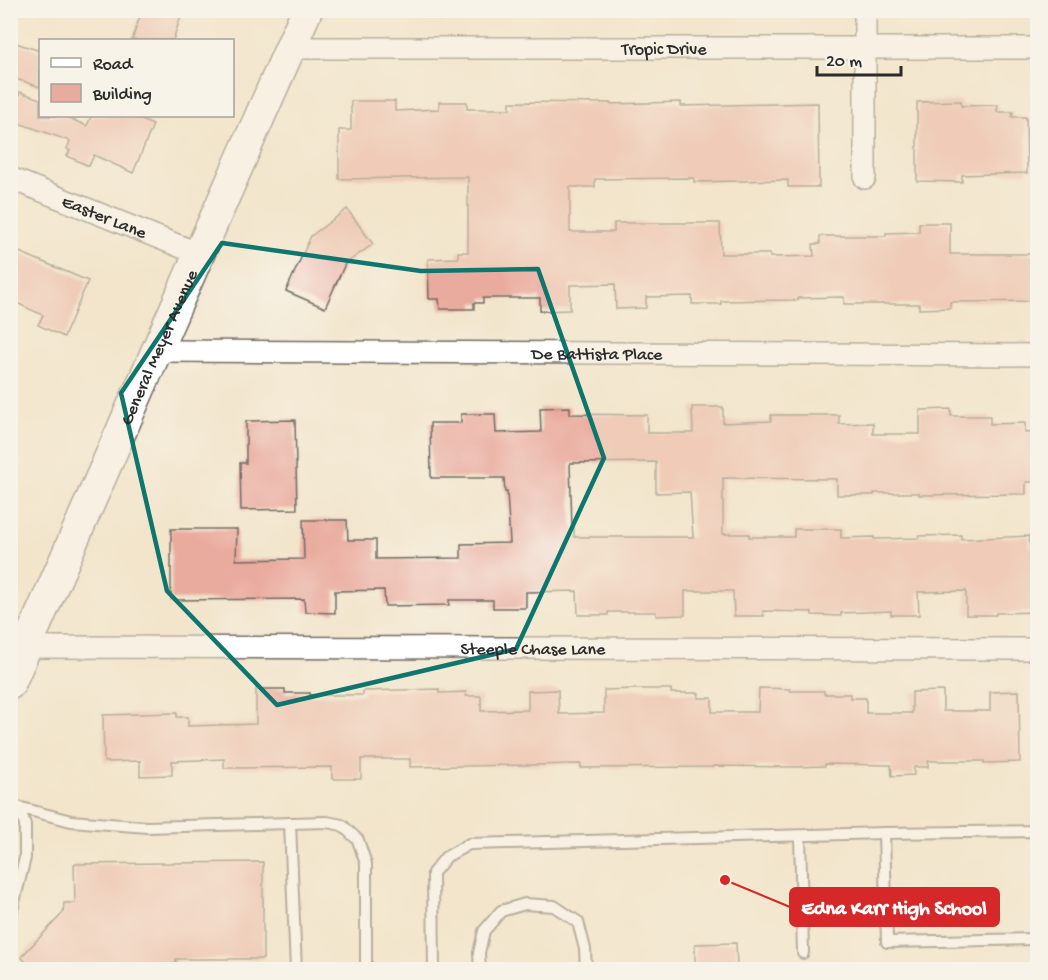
<svg xmlns="http://www.w3.org/2000/svg" width="1048" height="980" font-family="'Gochi Hand',sans-serif">
<style>
.building{fill:#eaab9f;fill-rule:evenodd}
.lines{fill:none;stroke-linecap:round;stroke-linejoin:round}
.service-casing{stroke:#716c63;stroke-width:14}
.minor-casing{stroke:#716c63;stroke-width:24}
.secondary-casing{stroke:#716c63;stroke-width:33}
.service{stroke:#fff;stroke-width:10}
.minor{stroke:#fff;stroke-width:21}
.secondary{stroke:#fff;stroke-width:30}
.marked{fill:none;stroke:#0f766e;stroke-width:4.5;stroke-linejoin:round}
.labels{text-anchor:middle;stroke-width:6;stroke-linejoin:round;paint-order:stroke}
.street-label{font-size:18px;fill:#2b2b2b;stroke:#f7f3e8}
.leader{fill:none;stroke:#d62828;stroke-width:2}
.callout-dot{fill:#d62828;stroke:#f7f3e8;stroke-width:2}
.callout{fill:#d62828;stroke:#d62828;stroke-width:2}
.callout-label{font-size:20px;text-anchor:middle;font-weight:bold;fill:#fff}
</style>
<rect width="100%" height="100%" fill="#f7f3e8"/>
<filter id="ink" filterUnits="userSpaceOnUse"><feTurbulence type="fractalNoise" baseFrequency=".0167" numOctaves="2"/><feDisplacementMap in="SourceGraphic" scale="12" xChannelSelector="R" yChannelSelector="G"/><feConvolveMatrix kernelMatrix="1 2 1 2 8 2 1 2 1" color-interpolation-filters="sRGB"/></filter>
<filter id="wash" filterUnits="userSpaceOnUse"><feTurbulence type="fractalNoise" baseFrequency=".008" numOctaves="4" result="noise"/><feDisplacementMap in="SourceGraphic" scale="24" xChannelSelector="R" yChannelSelector="G"/><feGaussianBlur stdDeviation="1.35" result="paint"/><feColorMatrix in="noise" values="0 0 0 0 0 0 0 0 0 0 0 0 0 0 0 0 0 1.4 0 .05"/><feComposite in="paint" operator="in"/></filter>
<g filter="url(#wash)">
<rect width="100%" height="100%" fill="#f2e5cc"/>
<g id="blocks">
<g class="building">
<path d="M142 10H183L173 40H132Z"/>
<path d="M10 41 40 51V87L10 77Z"/>
<path d="M20 92 40 99V116H64L87 126 91 116H132L153 125 133 173 94 155 89 166 67 156 70 151 67 149 70 141 10 120V116H12Z"/>
<path d="M351 101H395V111L439 109V102H467V109H510V102L610 103V104L681 102V106L818 103 819 187H788V180L694 182V178L595 179V187H570V232H614V223H720L721 254H770V257L814 256 813 244H820V236H886V233L919 232V223H950V254H1038V301L950 302V308L919 309V304H844V297L798 298V300L721 301V304H692V296L646 297V308L616 309 615 284 570 285V310L540 311V298H483V303H474V309H440L439 299H429L428 259 458 258V252H468V177L339 179V130H351Z"/>
<path d="M961 101V106L998 105 997 112H1013L1012 117H1026L1027 173 962 175V182L917 181V102Z"/>
<path d="M347 209 373 244 345 264 325 308 286 291 311 236Z"/>
<path d="M10 248 88 281 64 337 38 325 43 315 10 300Z"/>
<path d="M570 407V414L647 415V433H693L692 407H723V423L771 421V415H839V424L873 423V434H920V410L951 409V416H990V424L1025 423V433L1038 432V482H1026V494L919 495V493H874V495H837V479L723 478V534H749V537H794V529H841V538L874 537V539L919 538V536L961 535V539L1029 536 1030 548 1038 547V612L996 613V615H966V591L918 592 919 615H891V611L841 613V616L812 615V612L763 611 764 616H734L733 591H685V615L656 616V612H608V615H578L577 591 526 592V608H493V600H449V605L385 606 384 590 335 591V613L305 612 304 599 171 600V529H237L236 560 304 559 303 520H347L348 540H376V559L461 558V544L510 543 507 492H505L504 478H431L430 423H461V414H495L496 433 541 432 540 408ZM656 462V493L690 492 693 537H574V527H572L570 463Z"/>
<path d="M295 420 297 509 241 510 240 463H246V421Z"/>
<path d="M759 688 790 689V691H824V694H850V698H866V713H912V692L943 691V711H990V692L1019 691 1020 762 984 763V761H928V767H914V775L892 776 891 765 825 764V766L795 767 713 766V767L581 768V764L410 767V759H361V779H332V767L224 768V759L172 761V775L140 776V761L104 762 103 715 177 713V717H188V726L256 724V689H285V693H310V695H363V691L439 689V693L466 692V696H481V711L528 710V691L558 690 559 714 604 713V690L634 689H671V693H699L698 698H712V712H758Z"/>
<path d="M263 862V959H176L175 969H34L21 957 63 913 64 903H75L74 864Z"/>
<path d="M736 943 737 969H695V944Z"/>
</g>
</g>
</g>
<g filter="url(#ink)">
<use href="#blocks" fill-opacity="0" stroke="#716c63" stroke-width="1.5"/>
<g class="lines">
<g class="service-casing">
<g id="service">
<path d="M10 805 71 821 147 827 327 822 342 825 358 840 366 864V970"/>
<path d="M290 823 296 970"/>
<path d="M884 833 887 942 1038 939"/>
<path d="M800 836 803 953"/>
<path d="M10 918 25 858V825L20 809"/>
<path d="M434 970 433 873 446 857 469 844 884 833 1038 831"/>
<path d="M480 970 479 953 484 931 501 911 525 904 554 906 578 922 585 949 586 970"/>
</g>
</g>
<g class="minor-casing">
<g id="minor">
<path d="M865 10V178"/>
<path id="s1" d="M290 48H1038"/>
<path id="s2" d="M10 178 199 254"/>
<path id="s3" d="M156 351 1038 355"/>
<path id="s4" d="M27 647 1038 649"/>
</g>
</g>
<g class="secondary-casing">
<g id="secondary">
<path id="s5" d="M10 684 199 254 307 10"/>
</g>
</g>
<use href="#service" class="service"/>
<use href="#minor" class="minor"/>
<use href="#secondary" class="secondary"/>
</g>
</g>
<path d="M0 0H1048V980H0ZM222 243 421 271 538 269 604 458 516 649 277 705 167 591 121 393Z" fill="#f2e5cc" fill-opacity=".55" fill-rule="evenodd"/>
<path class="marked" d="M222 243 421 271 538 269 604 458 516 649 277 705 167 591 121 393Z"/>
<g class="labels">
<g class="street-label">
<text dy="6" stroke="none"><textPath href="#s1" startOffset="374">Tropic Drive</textPath></text>
<text dy="6" stroke="none"><textPath href="#s2" startOffset="102">Easter Lane</textPath></text>
<text dy="6" stroke="none"><textPath href="#s5" startOffset="368">General Meyer Avenue</textPath></text>
<text dy="6" stroke="none"><textPath href="#s3" startOffset="441">De Battista Place</textPath></text>
<text dy="6" stroke="none"><textPath href="#s4" startOffset="506">Steeple Chase Lane</textPath></text>
</g>
</g>
<path class="leader" d="M725 880L790 907"/>
<circle class="callout-dot" cx="725" cy="880" r="6"/>
<rect class="callout" x="790" y="888" width="209" height="38" rx="6"/>
<g class="callout-label">
<text x="894" y="914">Edna Karr High School</text>
</g>
<rect width="1048" height="980" fill="none" stroke="#f7f3e8" stroke-width="36"/>
<rect x="39" y="39" width="195" height="78" fill="#f7f3e8" stroke="#a5a39c" stroke-width="1.5"/>
<rect x="51" y="58" width="30" height="9" fill="#ffffff" stroke="#a5a39c" stroke-width="1.5"/>
<text x="93" y="69" font-size="18" fill="#2b2b2b">Road</text>
<rect x="51" y="84" width="30" height="18" fill="#eaab9f" stroke="#a5a39c" stroke-width="1.5"/>
<text x="93" y="99" font-size="18" fill="#2b2b2b">Building</text>
<path d="M817 66v9h84v-9" fill="none" stroke="#2b2b2b" stroke-width="3"/>
<text x="826" y="66" font-size="18" fill="#2b2b2b" stroke="#f7f3e8" stroke-width="4.5" paint-order="stroke">20 m</text>
</svg>
